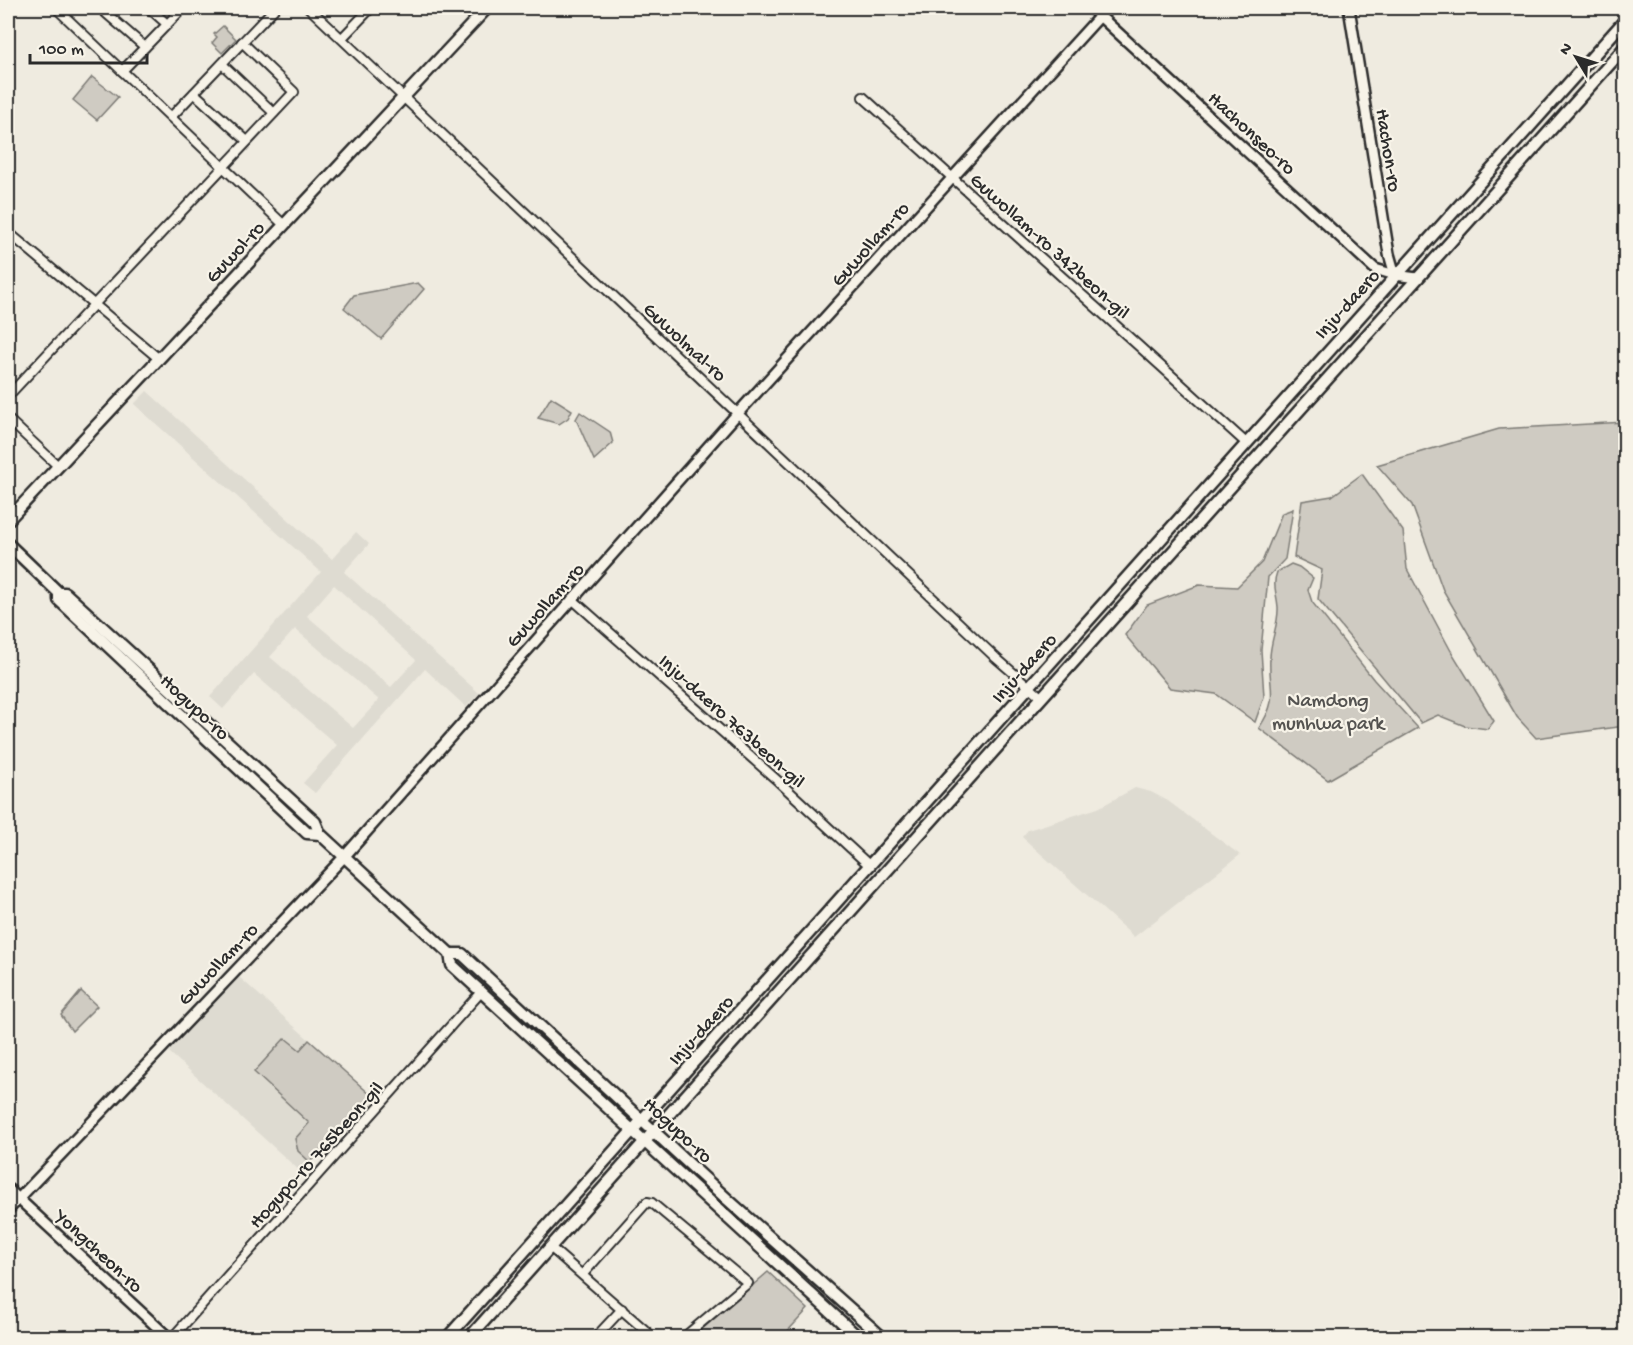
<svg xmlns="http://www.w3.org/2000/svg" width="1633" height="1345" font-family="'Gochi Hand',sans-serif">
<style>
.built{fill:#dedbd1;fill-rule:evenodd}
.green{fill:#cfcbc2;stroke:#7d7b76;stroke-width:1.5}
.lines{fill:none;stroke-linecap:round;stroke-linejoin:round}
.minor-casing{stroke:#2b2b2b;stroke-width:12}
.tertiary-casing{stroke:#2b2b2b;stroke-width:14}
.secondary-casing{stroke:#2b2b2b;stroke-width:15}
.minor{stroke:#f7f3e8;stroke-width:8}
.tertiary{stroke:#f7f3e8;stroke-width:9}
.secondary{stroke:#f7f3e8;stroke-width:10}
.labels{text-anchor:middle;stroke-width:4.5;stroke-linejoin:round;paint-order:stroke}
.street-label{font-size:20px;fill:#2b2b2b;stroke:#f7f3e8}
.park-label{font-size:20px;fill:#545351;stroke:#f7f3e8}
</style>
<rect width="100%" height="100%" fill="#efebe0"/>
<filter id="ink" filterUnits="userSpaceOnUse"><feTurbulence type="fractalNoise" baseFrequency=".0167" numOctaves="2"/><feDisplacementMap in="SourceGraphic" scale="12" xChannelSelector="R" yChannelSelector="G"/><feConvolveMatrix kernelMatrix="1 2 1 2 8 2 1 2 1" color-interpolation-filters="sRGB"/></filter>
<g filter="url(#ink)">
<g class="built">
<path d="M147 391 332 559 356 532 369 544 344 572 479 693 466 707 425 669 315 793 303 783 337 745 254 674 223 709 210 697 321 572 134 404ZM334 585 416 660 391 687 307 616ZM295 629 379 700 353 728 270 657Z"/>
<path d="M1135 788 1151 792 1168 801 1240 855 1134 937 1022 837 1028 830 1098 808Z"/>
<path d="M238 976 372 1096 301 1172 169 1052Z"/>
</g>
<g class="green">
<path d="M223 26 236 39 222 53 212 43 217 37 214 34Z"/>
<path d="M92 77 118 97 97 120 73 100Z"/>
<path d="M418 283 424 289 381 339 344 308 354 295Z"/>
<path d="M551 397 572 410 568 418 559 424 538 418Z"/>
<path d="M580 412 610 432 613 443 594 460 576 419Z"/>
<path d="M1625 422V726L1536 738 1517 717 1443 590 1412 505 1377 465 1499 429Z"/>
<path d="M1362 474 1403 531 1407 569 1451 651 1494 721 1488 729 1465 726 1438 715 1421 723 1318 599 1322 570 1294 557 1302 501 1332 496Z"/>
<path d="M1293 509 1285 559 1268 577 1261 650 1264 697 1255 722 1216 694 1170 688 1125 635 1147 605 1199 585 1237 587 1262 562 1282 513Z"/>
<path d="M1291 564 1299 567 1313 578 1308 590 1312 602 1374 680 1418 728 1328 780 1259 728C1280 697 1268 690 1270 658 1270 641 1279 624 1278 607 1277 594 1272 585 1277 572Z"/>
<path d="M81 991 97 1006 72 1031 61 1015Z"/>
<path d="M285 1038 300 1050 309 1040 372 1096 310 1162 298 1151 295 1139 309 1123 254 1072Z"/>
<path d="M768 1272 808 1309 784 1335 786 1337H693Z"/>
</g>
<g class="lines">
<g class="minor-casing">
<g id="minor">
<path d="M56 8 284 225"/>
<path d="M100 8 145 47"/>
<path d="M149 8 167 24"/>
<path d="M309 8 996 658 1041 697"/>
<path d="M342 38 371 8"/>
<path d="M222 64 274 113"/>
<path d="M122 71 183 8"/>
<path d="M194 93 247 141"/>
<path d="M863 97 1245 442"/>
<path d="M171 117 275 8"/>
<path d="M8 232 158 358"/>
<path d="M8 396 294 92 242 42"/>
<path d="M8 419 58 466"/>
<path d="M572 599 778 781 870 866"/>
<path d="M550 1247 654 1338"/>
<path d="M583 1274 647 1202 652 1203 748 1283 683 1338"/>
<path d="M172 1338 481 992"/>
<path d="M595 1338 622 1309"/>
</g>
</g>
<g class="tertiary-casing">
<g id="tertiary">
<path d="M1091 8 1375 269 1395 275"/>
<path d="M1349 8 1389 254 1395 275 1417 278"/>
<path d="M8 1189 169 1338"/>
<path d="M8 1210 344 857 738 413 1100 16"/>
</g>
</g>
<g class="secondary-casing">
<g id="secondary">
<path d="M8 520 487 8"/>
<path d="M8 544 59 593H65L315 822 320 834 450 954 452 965 859 1338"/>
<path d="M59 593V600L307 833 320 834"/>
<path d="M450 954H462L727 1199 883 1338"/>
<path d="M447 1338 1626 19"/>
<path d="M469 1338C853 906 1241 477 1626 46"/>
</g>
</g>
<use href="#minor" class="minor"/>
<use href="#tertiary" class="tertiary"/>
<use href="#secondary" class="secondary"/>
</g>
</g>
<g class="labels">
<g class="street-label">
<text transform="translate(1253 132) rotate(43)" y="7">Hachonseo-ro</text>
<text transform="translate(1390 150) rotate(81)" y="7">Hachon-ro</text>
<text transform="translate(869 243) rotate(-48)" y="7">Guwollam-ro</text>
<text transform="translate(1051 245) rotate(42)" y="7">Guwollam-ro 342beon-gil</text>
<text transform="translate(234 251) rotate(-47)" y="7">Guwol-ro</text>
<text transform="translate(1346 303) rotate(-48)" y="7">Inju-daero</text>
<text transform="translate(686 341) rotate(43)" y="7">Guwolmal-ro</text>
<text transform="translate(544 604) rotate(-48)" y="7">Guwollam-ro</text>
<text transform="translate(1023 667) rotate(-48)" y="7">Inju-daero</text>
<text transform="translate(196 706) rotate(43)" y="7">Hogupo-ro</text>
<text transform="translate(733 720) rotate(42)" y="7">Inju-daero 763beon-gil</text>
<text transform="translate(217 963) rotate(-46)" y="7">Guwollam-ro</text>
<text transform="translate(700 1029) rotate(-48)" y="7">Inju-daero</text>
<text transform="translate(679 1129) rotate(43)" y="7">Hogupo-ro</text>
<text transform="translate(315 1154) rotate(-48)" y="7">Hogupo-ro 765beon-gil</text>
<text transform="translate(100 1250) rotate(43)" y="7">Yongcheon-ro</text>
</g>
<g class="park-label">
<text x="1328" y="706">Namdong<tspan x="1328" dy="23">munhwa park</tspan></text>
</g>
</g>
<rect width="1633" height="1345" fill="none" stroke="#f7f3e8" stroke-width="30"/>
<rect x="15" y="15" width="1603" height="1315" fill="none" stroke="#2b2b2b" stroke-width="2" filter="url(#ink)"/>
<g transform="translate(1576 57) rotate(308)" stroke="#f7f3e8" stroke-width="4.5" paint-order="stroke">
<path d="M0-4.5L10 22L0 15L-10 22Z" fill="#2b2b2b"/>
<text y="-9" font-size="16" font-weight="bold" text-anchor="middle" fill="#2b2b2b">N</text>
</g>
<path d="M30 54v9h117v-9" fill="none" stroke="#2b2b2b" stroke-width="3"/>
<text x="39" y="54" font-size="18" fill="#2b2b2b" stroke="#f7f3e8" stroke-width="4.5" paint-order="stroke">100 m</text>
</svg>
